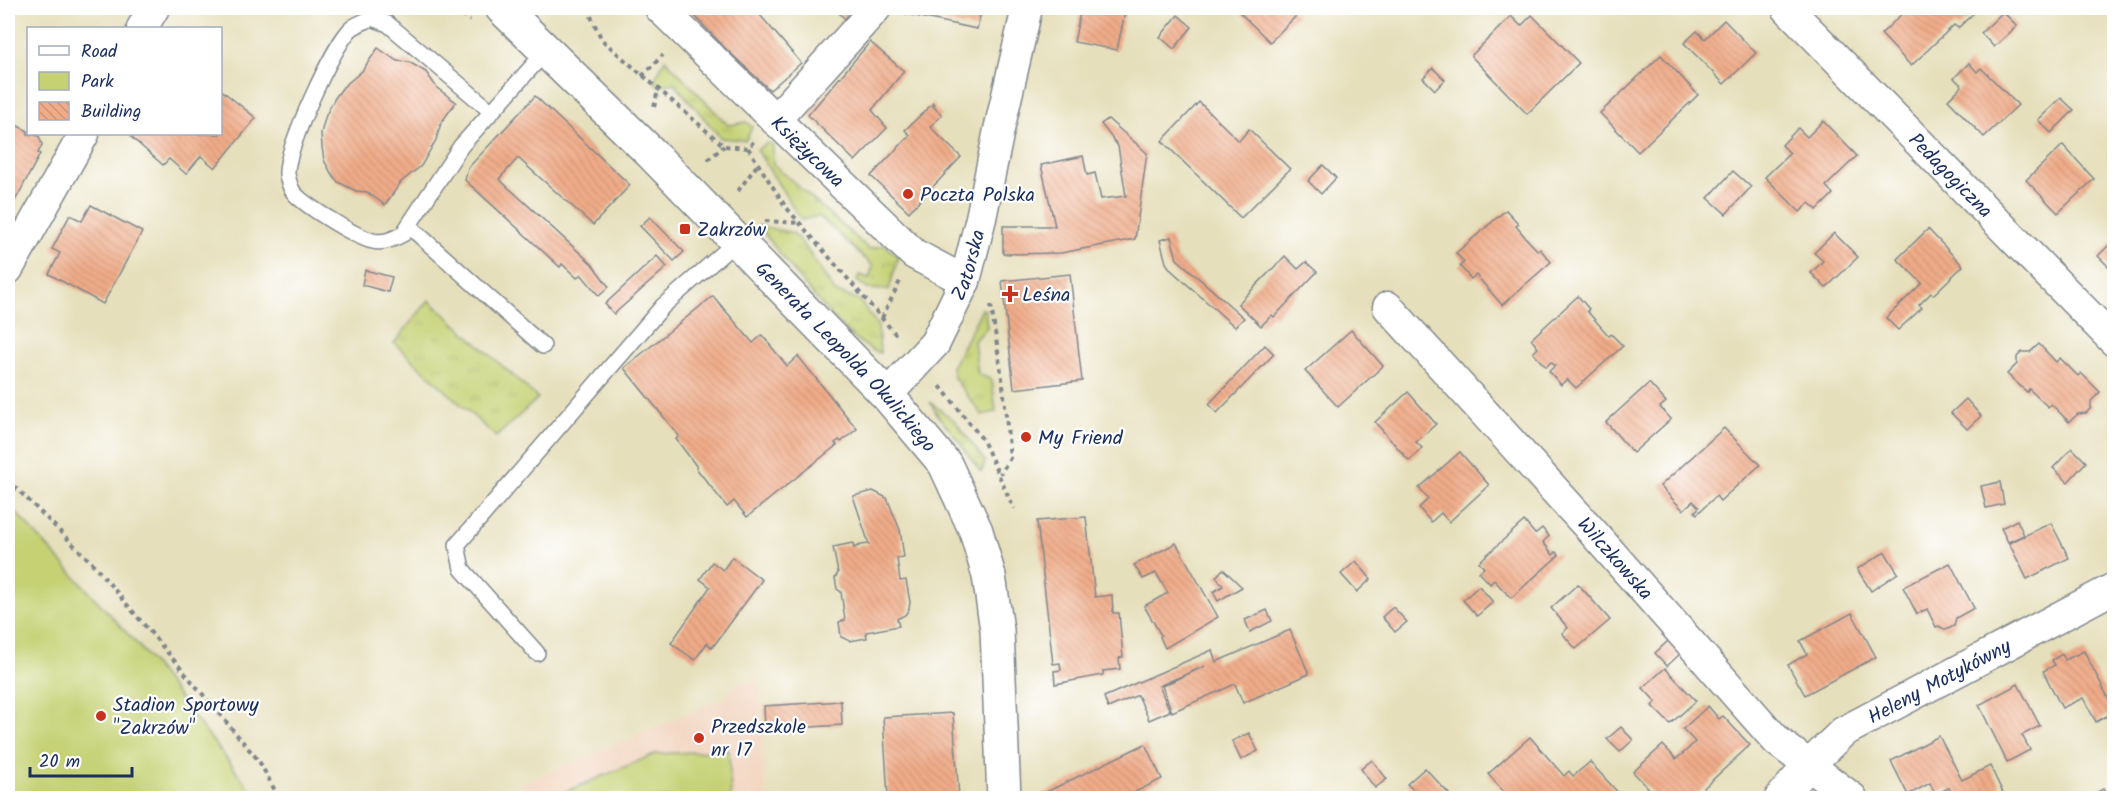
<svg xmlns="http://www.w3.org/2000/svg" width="2122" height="806" font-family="Kalam,sans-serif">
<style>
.built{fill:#f2d4be}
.grass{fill:url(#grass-tufts);stroke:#708068;stroke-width:1.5}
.park{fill:#c5d173;stroke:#708068;stroke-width:1.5}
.building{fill:url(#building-back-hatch)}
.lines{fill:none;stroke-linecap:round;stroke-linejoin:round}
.service-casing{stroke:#80878c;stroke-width:18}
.minor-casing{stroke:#80878c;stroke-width:33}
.tertiary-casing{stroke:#80878c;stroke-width:36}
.path{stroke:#80878c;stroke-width:4;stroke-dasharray:4.5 4.5;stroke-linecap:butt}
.service{stroke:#fff;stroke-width:15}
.minor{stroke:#fff;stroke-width:30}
.tertiary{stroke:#fff;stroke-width:33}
.poi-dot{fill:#c8321e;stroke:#fff;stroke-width:2}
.labels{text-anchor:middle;stroke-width:4.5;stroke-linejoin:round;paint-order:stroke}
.street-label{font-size:20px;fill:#1b2f5e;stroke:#fff}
.poi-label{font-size:20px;fill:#1b2f5e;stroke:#fff;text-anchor:start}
</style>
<defs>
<pattern id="grass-tufts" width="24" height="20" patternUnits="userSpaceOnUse" patternTransform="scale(1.5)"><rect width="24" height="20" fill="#c5d173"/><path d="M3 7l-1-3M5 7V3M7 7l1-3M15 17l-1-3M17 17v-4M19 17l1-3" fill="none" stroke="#a9b466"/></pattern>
<pattern id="building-back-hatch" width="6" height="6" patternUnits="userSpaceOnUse" patternTransform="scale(1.5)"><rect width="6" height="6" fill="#f0ac88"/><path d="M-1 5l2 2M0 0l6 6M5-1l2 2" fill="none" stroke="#cd9478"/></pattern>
</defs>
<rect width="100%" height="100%" fill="#fff"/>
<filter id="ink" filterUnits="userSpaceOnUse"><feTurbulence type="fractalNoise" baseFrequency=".0167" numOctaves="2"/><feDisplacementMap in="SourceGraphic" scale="12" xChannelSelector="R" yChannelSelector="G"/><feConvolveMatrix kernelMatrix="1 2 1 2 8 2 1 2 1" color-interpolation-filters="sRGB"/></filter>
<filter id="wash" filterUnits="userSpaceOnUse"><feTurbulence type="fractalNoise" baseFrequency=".008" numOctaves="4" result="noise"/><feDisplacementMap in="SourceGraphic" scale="24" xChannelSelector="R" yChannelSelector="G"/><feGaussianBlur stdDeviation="1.35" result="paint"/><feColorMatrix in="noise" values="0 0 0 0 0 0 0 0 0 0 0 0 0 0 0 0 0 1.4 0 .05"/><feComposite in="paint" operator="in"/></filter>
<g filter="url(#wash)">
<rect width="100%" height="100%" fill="#e6dfbb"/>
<path class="built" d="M759 679 766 798H487L513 788 514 790 523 787 522 783 623 741 625 744 635 739V736L725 698 737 684Z"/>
<g class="grass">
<path d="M665 59 728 125 746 122 752 127 746 140 721 138 674 83 659 86 654 81Z"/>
<path d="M768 142 773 146V164L869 249 885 245 898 257 889 290 868 289 857 281 859 275 869 278 873 266 819 216 801 220 757 150Z"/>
<path d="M759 226 793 233 804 245 835 292 859 300 878 326 880 353C846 345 781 255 759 226Z"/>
<path d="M429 300 538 398 496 437 394 343Z"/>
<path d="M982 309 985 310 987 328 974 341 978 374 992 380 996 412 982 415 954 378 952 367Z"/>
<path d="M930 402 955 421 985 461 982 471H980L954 435 939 417Z"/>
</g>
<g class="park">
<path d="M8 504 139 646 257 798H8Z"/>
<path d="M729 750 731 798H551L655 754Z"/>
</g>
<g id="blocks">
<g class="building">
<path d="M687 8H754L801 63 770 90 726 49Z"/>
<path d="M834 8H858L846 20Z"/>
<path d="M895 8H982L977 29 892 11Z"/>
<path d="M1081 8H1126L1117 50 1074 42Z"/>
<path d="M1235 8H1290L1297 15 1270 42Z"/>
<path d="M1908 8H1979L1958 28 1954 25 1911 66 1881 34Z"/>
<path d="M2003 12 2017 26 1994 47 1981 33Z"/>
<path d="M1178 15 1192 27 1174 49 1160 37Z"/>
<path d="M1532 15 1579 63 1527 114 1471 56 1511 16 1521 26Z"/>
<path d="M1724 20 1756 53 1724 84 1684 43 1697 31 1705 39Z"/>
<path d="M870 42 904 71 872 110 887 128 855 161 808 115Z"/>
<path d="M378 48 397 61 409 62 426 72 437 88 456 102 441 123 436 140 421 166 401 182 385 205 367 192 356 191 338 182 331 173 324 160 322 147 321 133 326 115 335 98 343 87 362 71Z"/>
<path d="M1661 55 1698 95 1638 152 1600 113Z"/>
<path d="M1969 63 1977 72 1981 68 2018 105 1984 137 1948 100 1962 86 1954 78Z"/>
<path d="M1433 68 1445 80 1435 90 1423 78Z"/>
<path d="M220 89 256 118 215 168 201 156 186 174 169 159 163 165 131 137 134 134H220Z"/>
<path d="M535 96 630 185 593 225 518 158 499 179 592 264 609 287 599 296 581 274 577 278 562 264 560 267 465 180 468 168Z"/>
<path d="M2061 98 2074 110 2051 133 2038 120Z"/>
<path d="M1199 102 1239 141 1249 129 1290 169 1241 218 1162 141Z"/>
<path d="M933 103 935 105 933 106 942 115 930 127 961 157 909 212 871 176 910 135 905 130Z"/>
<path d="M1108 119 1147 153 1135 239 1061 253 1003 254V226H1055L1041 165 1083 156 1087 175 1095 173 1101 199 1126 196 1118 146 1101 124Z"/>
<path d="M8 121 28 131V134L39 136 42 145 38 153 40 154 8 214Z"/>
<path d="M1823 121 1857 156 1826 186 1833 194 1817 210 1809 203 1800 212 1765 177 1790 153 1782 145 1798 128 1807 137Z"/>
<path d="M2063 145 2094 179 2058 213 2026 180Z"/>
<path d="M1323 165 1336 178 1321 194 1308 181Z"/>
<path d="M1733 171 1751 187 1726 214 1708 198Z"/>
<path d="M91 205 142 232 103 304 49 274 60 253 52 249 70 215 82 221Z"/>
<path d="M1506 210 1519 224 1516 226 1525 237 1538 251 1540 249 1551 262 1502 305 1476 275 1471 279 1460 266 1464 262 1456 253Z"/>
<path d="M650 217 684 252 674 261 640 226Z"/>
<path d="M1928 229 1963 266 1933 295 1931 293 1919 305 1922 308 1898 330 1886 318 1922 283 1897 259Z"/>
<path d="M1834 233 1858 257 1826 288 1811 273 1823 261 1814 253Z"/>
<path d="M1171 237 1177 259 1244 318 1235 327 1171 270 1166 263 1160 240Z"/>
<path d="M2114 240V272L2098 256Z"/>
<path d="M657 256 667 267 614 314 605 304Z"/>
<path d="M1285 256 1298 269 1306 262 1317 272 1274 317 1272 315 1261 326 1238 304Z"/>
<path d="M365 270 392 277 388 292 362 285Z"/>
<path d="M1070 274 1082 381 1014 389 1002 281Z"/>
<path d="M713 296 753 343 762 335 787 366 798 356 857 429 841 442 839 440 835 443 837 445 747 517 734 501 727 507 696 468 697 467 676 439 679 436 624 368Z"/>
<path d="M1578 296 1589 309 1587 311 1609 336 1611 334 1623 346 1576 388 1567 379 1561 385 1549 371 1555 366 1551 362 1546 367 1533 353 1538 348 1531 339Z"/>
<path d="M1351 330 1383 366 1338 407 1305 371Z"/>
<path d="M2039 344 2056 362 2060 358 2078 376 2081 373 2100 392 2091 401V408L2086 413 2078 414 2069 422 2051 404 2048 407 2029 389 2027 392 2007 374 2017 364V357L2022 352H2030Z"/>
<path d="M1265 345 1274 354 1217 413 1209 404Z"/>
<path d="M1649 383 1666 402 1660 407 1671 419 1633 453 1606 422Z"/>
<path d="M1408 392 1436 424 1416 442 1422 448 1409 461 1375 422Z"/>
<path d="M1966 399 1981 416 1967 429 1951 413Z"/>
<path d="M1724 428 1760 465 1720 501 1716 496 1697 514 1695 512 1699 507 1693 501 1683 510 1660 486Z"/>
<path d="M2072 448 2086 462 2068 482 2053 468Z"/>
<path d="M1460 452 1489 485 1449 522 1441 513 1431 522 1419 508 1428 499 1419 488Z"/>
<path d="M2000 482 2004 504 1986 508 1981 486Z"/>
<path d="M873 491 887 498 900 530 904 557 897 558 900 581 906 580 910 602 909 609 905 615 897 619 899 626 866 632 867 638 850 641 841 637 839 622 845 620 841 592 837 589 835 578 838 573 833 547 853 543 854 548 861 545 869 544 853 496Z"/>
<path d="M1086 517 1095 597 1112 595 1113 613H1119L1123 657 1119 658 1120 669 1103 671V675L1055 684 1054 671 1061 670 1060 663 1053 664 1037 521Z"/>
<path d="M2017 520 2024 535 2008 542 2001 528Z"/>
<path d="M1524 521 1535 534 1542 528 1549 536 1543 542 1553 555 1556 552 1559 555 1511 598 1494 580 1490 584 1479 572 1484 568 1479 562Z"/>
<path d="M2051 523 2069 558 2027 579 2009 543Z"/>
<path d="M1176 543 1218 617 1165 648 1160 637 1161 635 1144 606 1168 593 1156 573 1143 579 1134 565Z"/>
<path d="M1885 552 1898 573 1871 591 1857 569Z"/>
<path d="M732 557 762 580 712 648 707 643 695 660 671 643 710 587 700 579 712 562 723 570Z"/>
<path d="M1356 561 1371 579 1357 592 1341 574Z"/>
<path d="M1950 563 1974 608 1956 618 1954 626 1946 630 1939 626 1936 627 1927 609 1917 614 1903 587Z"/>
<path d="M1223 569 1242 587 1218 601 1213 592 1223 586 1216 577Z"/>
<path d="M1578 584 1610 620 1576 649 1562 633 1568 628 1551 608Z"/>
<path d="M1479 586 1493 602 1477 616 1463 600Z"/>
<path d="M1393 607 1407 622 1395 632 1382 617Z"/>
<path d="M1267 610 1272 621 1250 632 1245 620Z"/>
<path d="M1852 613 1876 657 1805 695 1788 665 1807 654 1800 641Z"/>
<path d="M1290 630 1309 674 1243 703 1235 684 1172 712 1162 686 1205 666 1159 686 1170 711 1149 720 1138 695 1108 708 1104 697 1212 650 1216 662Z"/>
<path d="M1668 641 1680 654 1667 666 1655 653Z"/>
<path d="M2084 651 2114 709V712L2096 722 2083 698 2062 708 2043 671 2055 665 2052 660 2062 654 2065 660Z"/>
<path d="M1665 668 1696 701 1670 724 1652 706 1656 702 1643 688Z"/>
<path d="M2018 684 2040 726 2022 735 2030 750 2007 762 1979 705Z"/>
<path d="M841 701 842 725 765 730 764 706Z"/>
<path d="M1708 706 1719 719 1723 716 1750 745 1693 798H1658L1633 772 1663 745 1676 759 1686 751 1695 742 1683 729Z"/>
<path d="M953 713 959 798H888L883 717Z"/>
<path d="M1621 727 1633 740 1620 752 1607 739Z"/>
<path d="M1249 733 1258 751 1241 760 1232 741Z"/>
<path d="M1939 736 1962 780 1990 766 2003 793 1992 798H1954L1949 788 1935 794 1930 783 1908 795 1891 761Z"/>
<path d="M1530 737 1564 776 1569 771 1573 776 1590 762 1623 798H1509L1488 774Z"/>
<path d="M1145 744 1162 779 1123 798H1034Z"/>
<path d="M1372 760 1387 779 1375 788 1361 769Z"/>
<path d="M1425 768 1449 794 1444 798H1422L1407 784Z"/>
<path d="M2103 789 2109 798H2091L2090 796Z"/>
</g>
</g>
</g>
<g filter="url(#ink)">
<use href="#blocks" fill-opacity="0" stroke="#80878c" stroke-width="1.5"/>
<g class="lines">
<g class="service-casing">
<g id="service">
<path d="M492 112 388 24 372 18C366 21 357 24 352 28 334 43 286 149 287 173 287 177 290 186 292 190 299 203 358 238 373 241 383 244 394 239 403 234L461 146 546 51"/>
<path d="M409 226 543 346"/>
<path d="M537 653 462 569 457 545 663 306 737 241"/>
</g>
</g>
<g class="minor-casing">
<g id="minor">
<path id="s1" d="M660 8 914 254 965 281"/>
<path id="s2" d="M1787 8 2114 341"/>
<path d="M142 28 154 8"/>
<path d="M775 120 876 8"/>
<path d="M8 269 84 134"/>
<path id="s3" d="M1388 307 1590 529 1777 741 1852 798"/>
<path id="s4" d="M887 395 935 343 965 281 981 218 999 130 1027 8"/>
<path id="s5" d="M1780 798 1808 766 1843 732 2114 588"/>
</g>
</g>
<g class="tertiary-casing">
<g id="tertiary">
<path id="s6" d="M502 8 650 152 887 395 945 464 976 531 989 576 997 630 1004 798"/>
</g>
</g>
<g class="path">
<path d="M456 8 470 21"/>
<path d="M587 8 602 40 724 146 748 148 754 141"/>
<path d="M642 76 663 55"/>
<path d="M654 107 658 90"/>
<path d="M748 148 785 206 898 337"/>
<path d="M708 160 724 146"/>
<path d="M738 191 758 164"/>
<path d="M765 221 800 223"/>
<path d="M991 305 1003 385 1010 458 1000 474"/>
<path d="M882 318 900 281"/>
<path d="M940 386 983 440 1014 509"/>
<path d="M8 480 92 563 259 761 279 798"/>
</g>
<use href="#service" class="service"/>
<use href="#minor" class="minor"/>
<use href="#tertiary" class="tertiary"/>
</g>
</g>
<g class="poi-dot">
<circle cx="908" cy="194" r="6"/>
<rect x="679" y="223" width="12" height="12" rx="3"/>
<path d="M1007 285h6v6h6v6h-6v6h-6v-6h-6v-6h6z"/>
<circle cx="1026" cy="437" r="6"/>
<circle cx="101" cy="716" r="6"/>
<circle cx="699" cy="738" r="6"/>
</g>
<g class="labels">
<g class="street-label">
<text dy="7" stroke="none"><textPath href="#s1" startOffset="206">Księżycowa</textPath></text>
<text dy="7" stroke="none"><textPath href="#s2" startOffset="234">Pedagogiczna</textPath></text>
<text dy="7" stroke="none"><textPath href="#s4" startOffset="156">Zatorska</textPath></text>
<text dy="7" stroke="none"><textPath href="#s6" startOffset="490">Generała Leopolda Okulickiego</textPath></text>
<text dy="7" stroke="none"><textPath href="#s3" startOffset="339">Wilczkowska</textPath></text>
<text dy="7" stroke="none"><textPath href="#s5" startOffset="200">Heleny Motykówny</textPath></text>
</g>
<g class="poi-label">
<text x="920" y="201">Poczta Polska</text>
<text x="697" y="236">Zakrzów</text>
<text x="1022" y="301">Leśna</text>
<text x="1038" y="444">My Friend</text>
<text x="113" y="711">Stadion Sportowy<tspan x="113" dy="23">"Zakrzów"</tspan></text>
<text x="711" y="733">Przedszkole<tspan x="711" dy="23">nr 17</tspan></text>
</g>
</g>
<rect width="2122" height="806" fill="none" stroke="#fff" stroke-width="30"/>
<rect x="27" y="27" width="195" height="108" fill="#ffffff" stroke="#a4acbf" stroke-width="1.5"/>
<rect x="39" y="46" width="30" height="9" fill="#ffffff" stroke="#a4acbf" stroke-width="1.5"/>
<text x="81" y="57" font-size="18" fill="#1b2f5e">Road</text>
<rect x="39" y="72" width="30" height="18" fill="#c5d173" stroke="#a4acbf" stroke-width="1.5"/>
<text x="81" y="87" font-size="18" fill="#1b2f5e">Park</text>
<rect x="39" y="102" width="30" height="18" fill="url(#building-back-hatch)" stroke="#a4acbf" stroke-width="1.5"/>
<text x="81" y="117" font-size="18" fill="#1b2f5e">Building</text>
<path d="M30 767v9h102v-9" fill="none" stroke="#1b2f5e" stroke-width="3"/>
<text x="39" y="767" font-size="18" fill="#1b2f5e" stroke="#ffffff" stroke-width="4.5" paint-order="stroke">20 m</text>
</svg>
